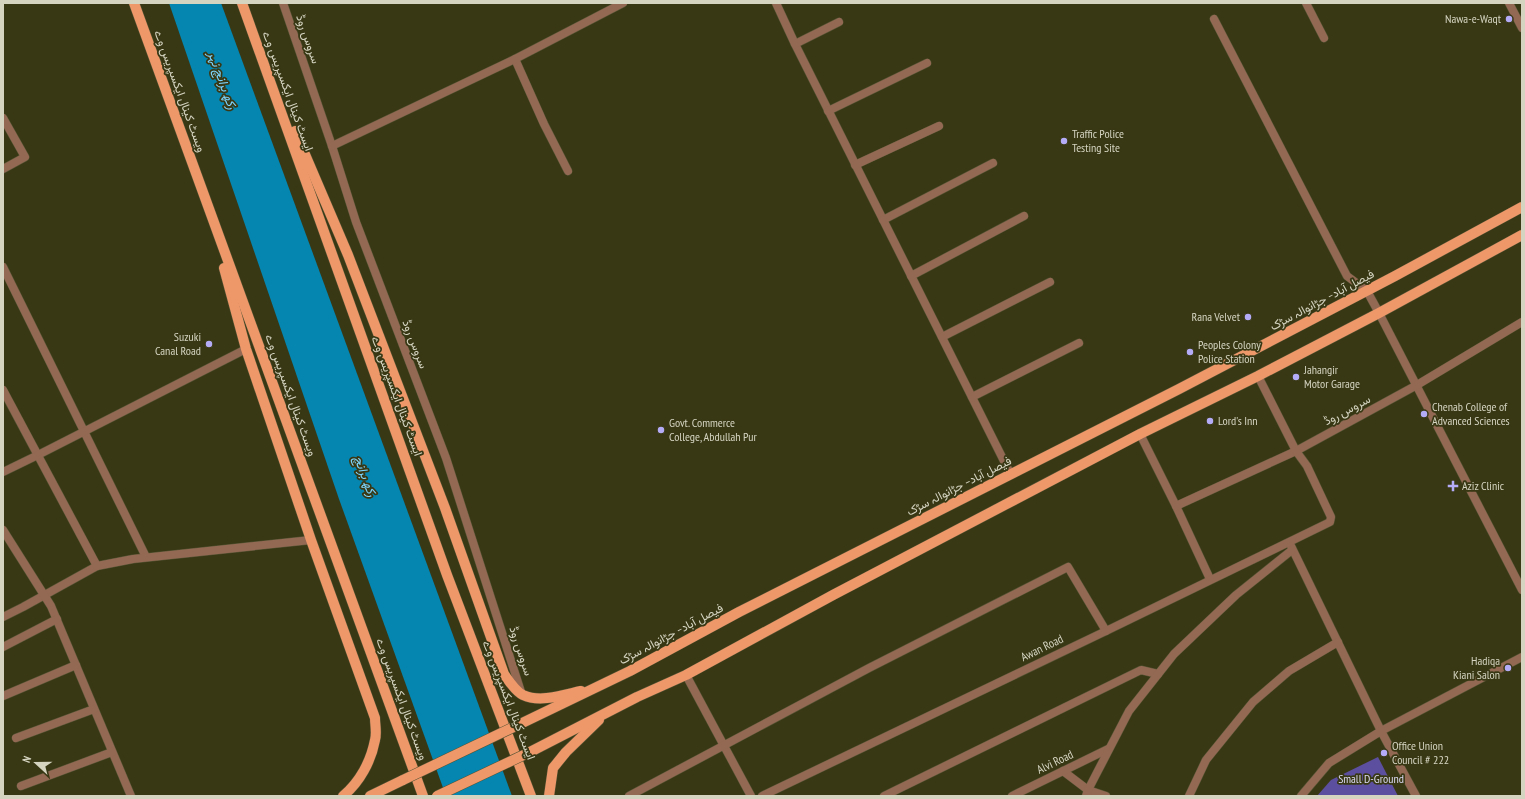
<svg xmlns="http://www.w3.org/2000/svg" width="1525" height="799" font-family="'PT Sans Narrow',Vazirmatn,sans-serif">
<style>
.green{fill:#5d4fa0}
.water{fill:#0586b0}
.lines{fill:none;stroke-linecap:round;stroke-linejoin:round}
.minor-casing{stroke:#555434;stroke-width:9}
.tertiary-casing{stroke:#555434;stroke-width:9}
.primary-casing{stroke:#555434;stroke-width:11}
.minor{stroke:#936953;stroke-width:8}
.tertiary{stroke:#936953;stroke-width:8}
.primary{stroke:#ee986a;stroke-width:10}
.primary-bridge-casing{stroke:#555434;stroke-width:11;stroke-linecap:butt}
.primary-bridge{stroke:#ee986a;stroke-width:10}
.poi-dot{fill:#b5acf8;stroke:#393815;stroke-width:1.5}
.labels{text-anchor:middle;stroke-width:3.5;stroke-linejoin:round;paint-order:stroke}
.poi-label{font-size:12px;fill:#d4d4c1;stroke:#393815;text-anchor:start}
.street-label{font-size:12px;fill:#d4d4c1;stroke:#393815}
.park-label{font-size:12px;fill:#dbdaf3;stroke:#393815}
.water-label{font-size:13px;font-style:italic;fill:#7cd5fe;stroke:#393815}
</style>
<rect width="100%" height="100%" fill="#393815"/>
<path class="green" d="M1378 757 1398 796H1317L1331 780Z"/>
<path class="water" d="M169 3H221L512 796H446L339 499Z"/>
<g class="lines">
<g class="minor-casing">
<g id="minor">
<path d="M283 3 332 146 356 222 446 458 522 695"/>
<path d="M776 3 795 44 1011 475"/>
<path d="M1306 3 1324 38"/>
<path d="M1214 19 1347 276 1367 291 1379 313 1522 590"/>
<path d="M795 44 839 22"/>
<path d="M515 59 544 124 568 171"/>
<path d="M828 111 927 63"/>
<path d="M3 118 25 157 3 169"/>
<path d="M332 146 515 59 623 3"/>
<path d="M855 165 939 126"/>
<path d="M883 220 993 163"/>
<path d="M3 267 146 557"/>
<path d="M911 276 1024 216"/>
<path d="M942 337 1050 282"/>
<path d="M3 390 97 566 23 607 3 617"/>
<path d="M972 397 1079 343"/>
<path d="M1140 434 1176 506 1210 579"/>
<path d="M3 472 38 455 246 349"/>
<path d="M1176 506 1296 451 1417 385 1522 322"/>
<path d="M3 530 51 606 131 796"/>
<path d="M1291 546 1381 731 1416 796"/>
<path d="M97 566 133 559 311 540"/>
<path d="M3 647 57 619"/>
<path d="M686 675 751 796"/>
<path d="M3 696 76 665"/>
<path d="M16 738 94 709"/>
<path d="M1063 771 1088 790 1106 796"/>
<path d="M21 786 112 752"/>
<path d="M629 796 869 668 1068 567 1106 631"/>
<path d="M762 796 1106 631 1330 522 1331 517 1307 466 1296 451 1258 376"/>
<path d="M884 796 1141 670 1158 674"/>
<path d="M1012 796 1108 749"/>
<path d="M1086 796 1088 790 1129 711 1174 654 1236 595 1292 550"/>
<path d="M1189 796 1206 760 1253 702 1289 671 1338 642"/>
<path d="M1301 796 1329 763 1381 731 1522 657"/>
</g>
</g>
<g class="tertiary-casing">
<path id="tertiary" d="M1509 3 1522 28"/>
</g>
<g class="primary-casing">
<g id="primary">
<path d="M134 3 423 796"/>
<path d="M242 3 447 575 531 796"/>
<path d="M295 131 348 255 445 508 504 674C509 681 515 691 523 695 540 703 563 695 581 691"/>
<path d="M224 268 246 349 311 540 375 718C375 725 377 733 375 740 371 761 360 782 343 796"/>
<path d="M518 725 630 671 739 612 1179 389 1395 276 1522 207"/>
<path d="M530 752 637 697 686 675 833 595 1140 434 1258 376 1379 313 1522 235"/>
<path d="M370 796 403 780"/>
<path d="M549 796 553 768 566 752 599 720"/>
</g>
</g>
<use href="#minor" class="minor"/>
<use href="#tertiary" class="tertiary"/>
<use href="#primary" class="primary"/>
<g class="primary-bridge-casing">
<g id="primary-bridge">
<path d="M403 780 518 725"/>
<path d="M437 796 530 752"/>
</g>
</g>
<use href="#primary-bridge" class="primary-bridge"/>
</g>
<g class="poi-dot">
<circle cx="1509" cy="19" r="4"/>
<circle cx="1064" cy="141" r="4"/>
<circle cx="1248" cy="317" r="4"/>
<circle cx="209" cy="344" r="4"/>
<circle cx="1190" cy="352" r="4"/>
<circle cx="1296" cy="377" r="4"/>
<circle cx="1424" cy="414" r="4"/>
<circle cx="1210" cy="421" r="4"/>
<circle cx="661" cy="430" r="4"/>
<path d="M1451 480h4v4h4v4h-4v4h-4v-4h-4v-4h4z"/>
<circle cx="1508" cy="668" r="4"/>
<circle cx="1384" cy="753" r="4"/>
</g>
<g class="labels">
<g class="poi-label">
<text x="1501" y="23" text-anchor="end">Nawa-e-Waqt</text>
<text x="1072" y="138">Traffic Police<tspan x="1072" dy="14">Testing Site</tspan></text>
<text x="1240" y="321" text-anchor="end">Rana Velvet</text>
<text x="201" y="341" text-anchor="end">Suzuki<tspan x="201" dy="14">Canal Road</tspan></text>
<text x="1198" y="349">Peoples Colony<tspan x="1198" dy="14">Police Station</tspan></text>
<text x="1304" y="374">Jahangir<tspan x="1304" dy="14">Motor Garage</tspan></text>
<text x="1432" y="411">Chenab College of<tspan x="1432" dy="14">Advanced Sciences</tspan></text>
<text x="1218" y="425">Lord's Inn</text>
<text x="669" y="427">Govt. Commerce<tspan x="669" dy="14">College, Abdullah Pur</tspan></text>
<text x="1462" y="490">Aziz Clinic</text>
<text x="1500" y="665" text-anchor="end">Hadiqa<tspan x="1500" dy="14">Kiani Salon</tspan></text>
<text x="1392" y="750">Office Union<tspan x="1392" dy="14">Council # 222</tspan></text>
</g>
<g class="street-label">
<text transform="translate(308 39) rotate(71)" y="4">سروس روڈ</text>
<text transform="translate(180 91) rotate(70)" y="4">ویسٹ کینال ایکسپریس وے</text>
<text transform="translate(288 91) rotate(70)" y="4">ایسٹ کینال ایکسپریس وے</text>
<text transform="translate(1322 300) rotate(-28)" y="4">فیصل آباد– جڑانوالہ سڑک</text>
<text transform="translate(415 344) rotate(69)" y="4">سروس روڈ</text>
<text transform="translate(291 395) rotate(70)" y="4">ویسٹ کینال ایکسپریس وے</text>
<text transform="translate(397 396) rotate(70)" y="4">ایسٹ کینال ایکسپریس وے</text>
<text transform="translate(1347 410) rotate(-28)" y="4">سروس روڈ</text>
<text transform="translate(959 486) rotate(-27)" y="4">فیصل آباد– جڑانوالہ سڑک</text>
<text transform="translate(671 634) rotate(-28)" y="4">فیصل آباد– جڑانوالہ سڑک</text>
<text transform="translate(1042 648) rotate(-26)" y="4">Awan Road</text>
<text transform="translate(521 651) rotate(72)" y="4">سروس روڈ</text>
<text transform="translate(402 699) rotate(70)" y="4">ویسٹ کینال ایکسپریس وے</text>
<text transform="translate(509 700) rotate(69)" y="4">ایسٹ کینال ایکسپریس وے</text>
<text transform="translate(1055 762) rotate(-26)" y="4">Alvi Road</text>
</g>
<g class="park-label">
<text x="1371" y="783">Small D-Ground</text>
</g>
<g class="water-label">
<text transform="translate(223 80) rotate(70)" y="5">رکھ برانچ نہر</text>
<text transform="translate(366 476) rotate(70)" y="5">رکھ برانچ</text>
</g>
</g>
<rect width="1525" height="799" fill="none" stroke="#d4d4c1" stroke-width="8"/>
<g transform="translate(36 763) rotate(291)" stroke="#393815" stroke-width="3" paint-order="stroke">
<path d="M0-3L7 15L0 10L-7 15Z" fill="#d4d4c1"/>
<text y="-6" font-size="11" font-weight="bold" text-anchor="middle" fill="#d4d4c1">N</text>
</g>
</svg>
